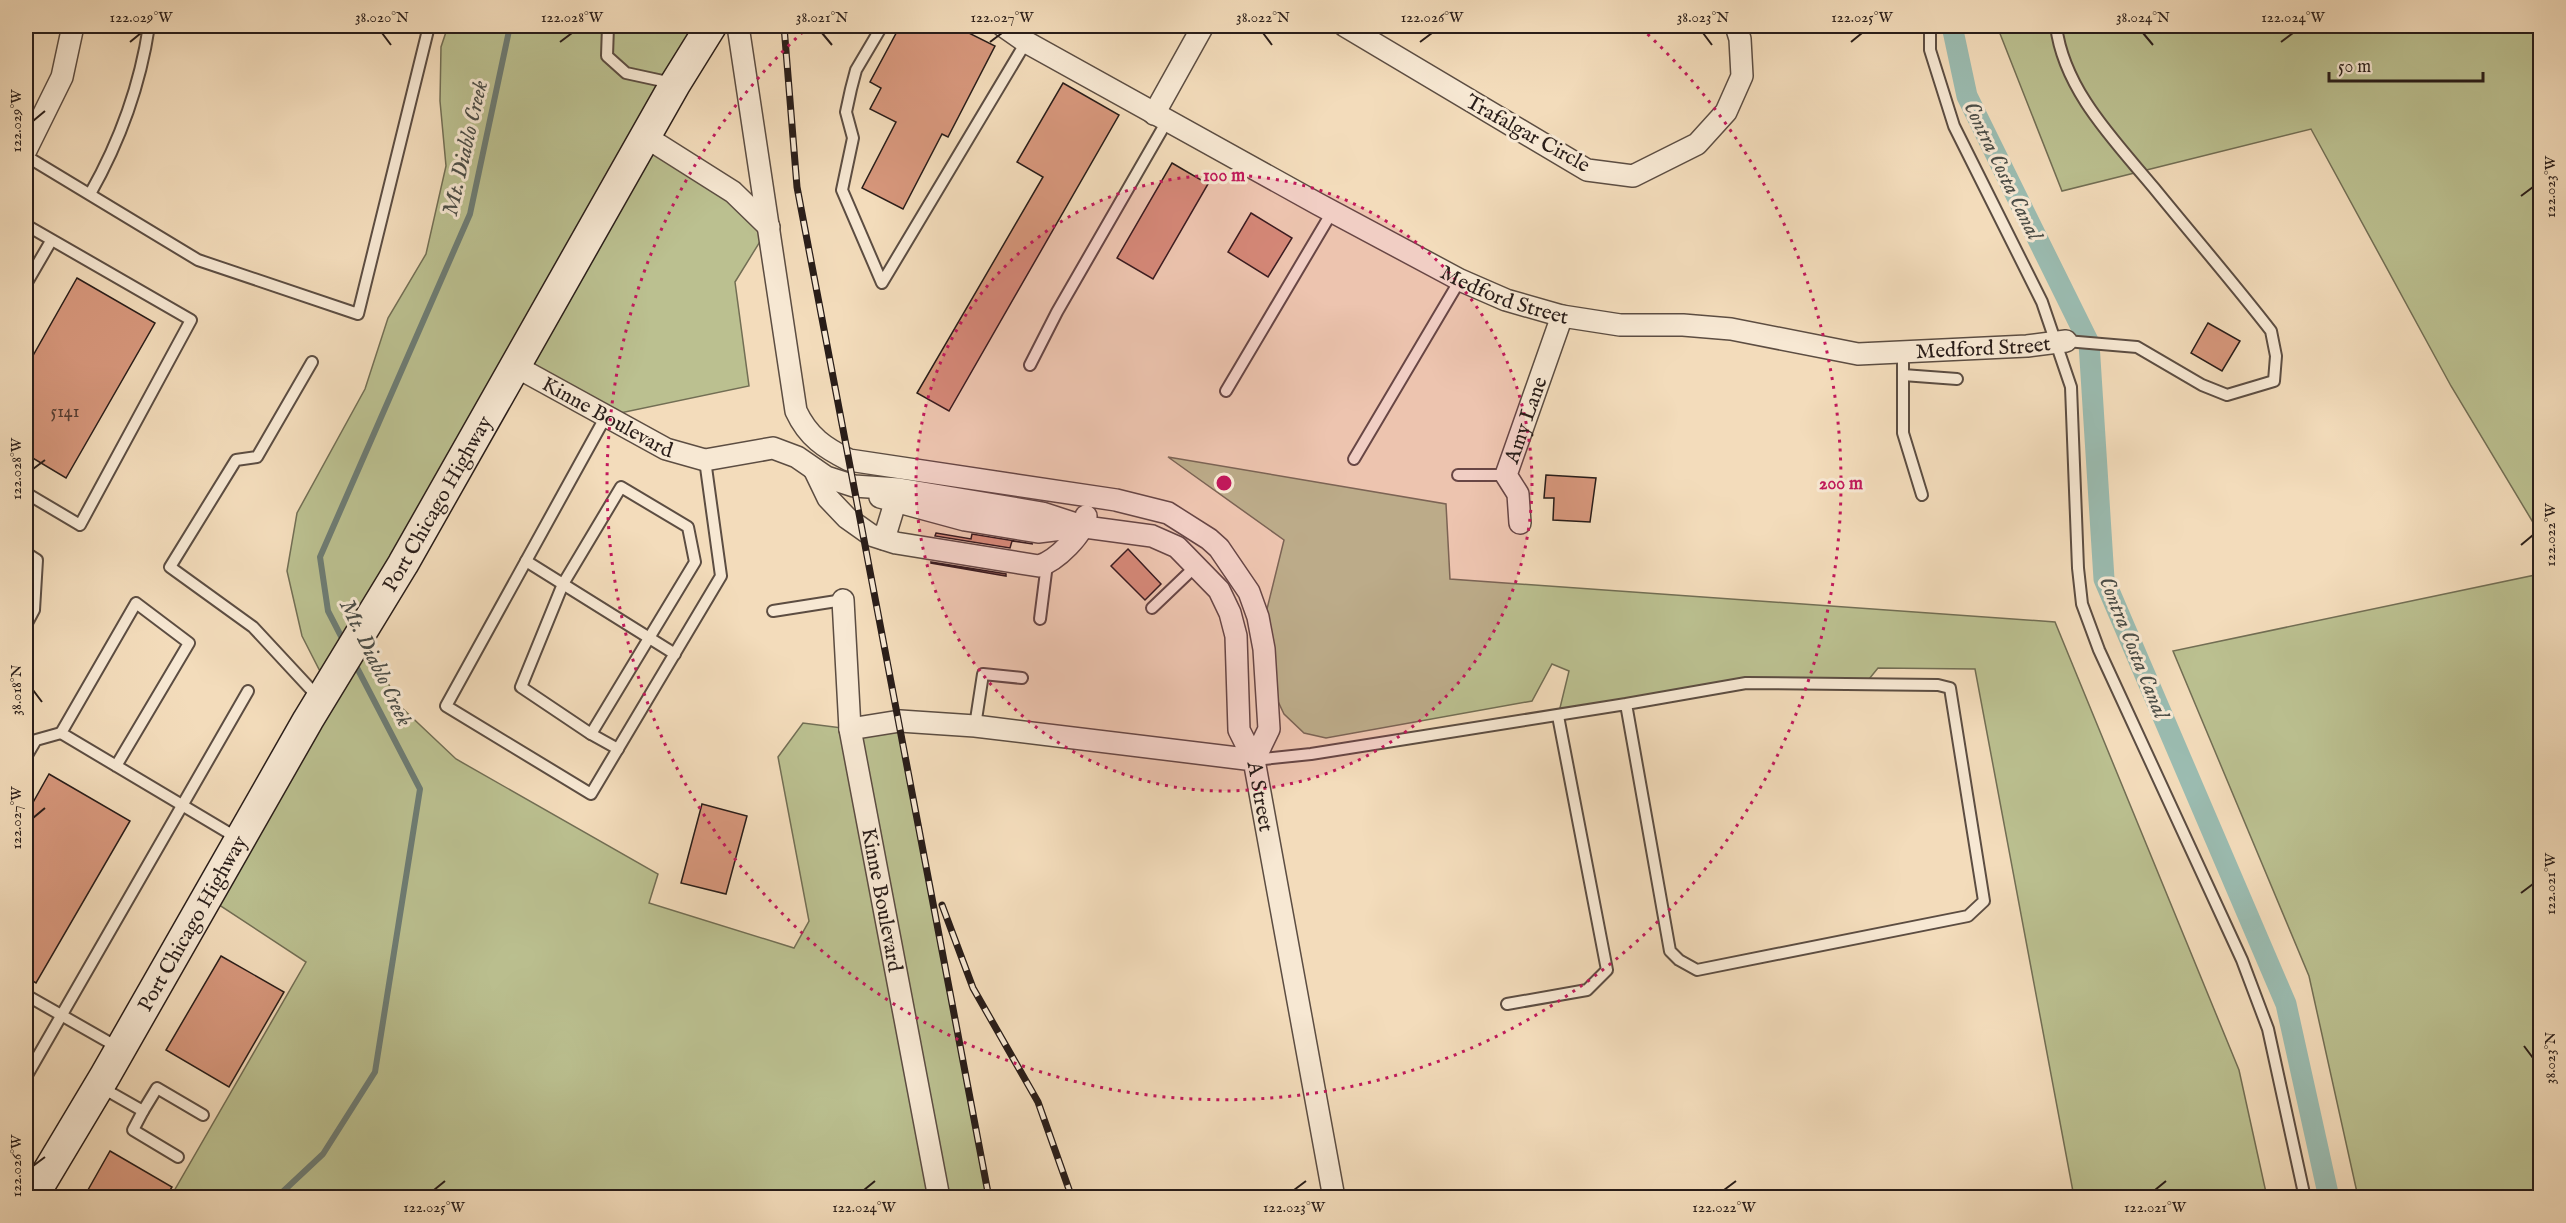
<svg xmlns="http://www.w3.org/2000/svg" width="2566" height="1223" font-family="'IM FELL English',serif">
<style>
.green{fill:#bbc090;stroke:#726e54;stroke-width:1.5}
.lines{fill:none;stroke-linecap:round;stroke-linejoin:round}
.stream{stroke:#6d7c74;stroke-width:6}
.canal{stroke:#9bbcb1;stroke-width:21}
.building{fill:#d7977c;stroke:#291d19;stroke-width:1.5}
.lane-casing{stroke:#5c4d42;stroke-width:14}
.street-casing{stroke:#5c4d42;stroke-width:24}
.secondary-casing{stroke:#291d19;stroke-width:33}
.lane{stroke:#f7e8d3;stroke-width:10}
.street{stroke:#f7e8d3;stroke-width:21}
.secondary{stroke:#f7e8d3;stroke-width:30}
.rail-casing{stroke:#291d19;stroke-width:7}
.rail{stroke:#f7e8d3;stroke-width:4.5;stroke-dasharray:14;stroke-linecap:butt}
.ticks{fill:none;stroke:#291d19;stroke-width:2}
.ring{fill:none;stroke:#c2185b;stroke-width:3;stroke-dasharray:3 6}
.labels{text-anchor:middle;stroke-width:6;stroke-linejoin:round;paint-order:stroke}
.number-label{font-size:18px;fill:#543c32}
.street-label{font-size:21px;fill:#291d19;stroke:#f7e8d3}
.water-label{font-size:22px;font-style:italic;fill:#4b4d47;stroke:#f7e8d3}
.centre{fill:#c2185b;stroke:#f7e8d3;stroke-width:3}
.ring-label{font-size:18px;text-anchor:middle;font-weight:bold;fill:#c2185b;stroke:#f7e8d3;stroke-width:6;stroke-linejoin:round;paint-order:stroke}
.neatline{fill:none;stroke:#291d19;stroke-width:2}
.ticks-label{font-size:15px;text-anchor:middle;fill:#291d19}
</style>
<rect width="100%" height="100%" fill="#f3dcbb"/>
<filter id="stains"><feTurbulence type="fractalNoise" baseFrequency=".00333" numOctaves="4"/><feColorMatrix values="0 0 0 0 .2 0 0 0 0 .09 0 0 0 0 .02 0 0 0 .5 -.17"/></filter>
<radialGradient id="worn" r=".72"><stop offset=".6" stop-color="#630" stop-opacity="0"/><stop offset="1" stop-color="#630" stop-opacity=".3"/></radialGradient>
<g class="green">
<path d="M448 26H711L646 137 769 227 735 282 749 386 606 416 515 366 361 633 401 707 456 759 658 874 649 903 794 948 809 921 778 757 803 723 850 729 900 721 989 1197 170 1198 306 962 207 897 328 687 302 636 287 571 297 513 365 389 388 318 426 254 446 166 440 101 441 47Z"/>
<path d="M1997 26H2540V534L2451 386 2311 129 2062 191Z"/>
<path d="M1168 457 1446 504 1450 579 2055 622 2239 1070 2267 1197H2074L1975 669 1878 668 1865 684 1746 683 1558 716 1569 671 1552 664 1532 701 1326 738 1304 733 1284 714 1275 695 1266 613 1284 540Z"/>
<path d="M2540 574V1197H2358L2309 976 2173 651Z"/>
</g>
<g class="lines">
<g class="stream">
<path d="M344 642 328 611 320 557 470 214 510 26"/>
<path d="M276 1198 323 1154 375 1072 420 789 354 662"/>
</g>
<path class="canal" d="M1952 26 1967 96 2089 343 2104 579 2286 1004 2329 1198"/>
</g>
<g class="building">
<path d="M900 26H955L995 46 948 137 942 134 903 209 862 188 896 122 870 109 881 88 870 82Z"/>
<path d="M1063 83 1119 115 949 411 917 393 1043 177 1017 162Z"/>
<path d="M1172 163 1208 184 1153 279 1117 258Z"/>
<path d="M1251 213 1292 238 1268 277 1228 252Z"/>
<path d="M77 278 155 323 66 478 26 454V368Z"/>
<path d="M2208 323 2240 341 2222 371 2191 353Z"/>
<path d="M1546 475 1596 478 1590 522 1553 520 1554 498H1544Z"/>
<path d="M936 533 971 539 972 534 1033 544 1012 541 1010 548 935 536Z"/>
<path d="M1128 549 1161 584 1145 600 1111 566Z"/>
<path d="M931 562 1006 574V576L931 563Z"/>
<path d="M49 774 130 821 36 983 26 977V815Z"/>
<path d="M702 804 747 816 726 894 681 883Z"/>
<path d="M221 956 284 992 229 1087 166 1050Z"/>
<path d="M110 1151 172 1187 166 1197H84Z"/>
</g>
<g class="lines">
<g class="lane-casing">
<g id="lane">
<path d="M608 26 607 56 626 73 672 83"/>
<path d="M882 26 856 70 851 89 846 112 853 138 842 190 882 283 1026 42"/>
<path d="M1930 26V50L1954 126 2042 302 2071 387 2078 568 2082 604 2099 650 2242 960 2268 1029 2305 1198"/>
<path d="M2056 26C2064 90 2114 140 2154 188 2193 236 2233 282 2271 331L2276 356 2274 381 2227 395 2202 385 2137 347 2066 341"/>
<path d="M26 156 198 260 358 314 429 26"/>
<path d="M90 194C120 141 140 86 149 26"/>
<path d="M26 225 191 320 80 525 26 493"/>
<path d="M26 284 51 241"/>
<path d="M1903 352V433L1922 495"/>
<path d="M312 362 257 457 236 460 170 567 253 627 318 697"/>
<path d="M1030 365 1057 312 1167 121"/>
<path d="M1903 375 1957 379"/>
<path d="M1226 391 1332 212"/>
<path d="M606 416 446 706 591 794 721 576 705 460"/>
<path d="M1354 459 1460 280"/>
<path d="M1458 475H1506"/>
<path d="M621 487 688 527 695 562 591 734 521 687 563 584Z"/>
<path d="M26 553 37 560 34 610 26 625"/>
<path d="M526 561 675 654"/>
<path d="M1152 608 1197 565"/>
<path d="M773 611 843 600"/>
<path d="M1040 619 1047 564"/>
<path d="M975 726 983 674 1022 678"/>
<path d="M591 734 618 749"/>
<path d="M26 757 36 740 61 733"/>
<path d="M1254 760 1311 754 1626 704 1670 951 1679 960 1697 970 1968 916 1984 901 1950 688 1938 685 1746 683 1626 704"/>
<path d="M116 766 189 643 136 603 61 733 239 839"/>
<path d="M26 995 119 1048"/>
<path d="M1507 1004 1587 990 1607 970 1558 716"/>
<path d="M26 1077 248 691"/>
<path d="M99 1086 143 1111 157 1088 203 1115"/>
<path d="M143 1111 133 1130 178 1157"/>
</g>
</g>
<g class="street-casing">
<g id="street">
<path d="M738 26 796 411C808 437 825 448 849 460L1116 500 1168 513 1209 539 1219 548 1249 592 1258 617 1264 649 1269 729 1254 760"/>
<path id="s1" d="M1003 26 1026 42 1318 204 1460 280 1506 300 1562 316 1620 325H1683L1731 329 1858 354 2027 346 2066 341"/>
<path d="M1345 26 1587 170 1633 176 1697 144 1726 112 1742 76 1740 39 1736 26"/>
<path d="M1154 114 1203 26"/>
<path d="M646 137 733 192 769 227"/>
<path d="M26 150 62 77 73 26"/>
<path id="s2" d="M515 366 666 449 705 460 773 448 797 457 826 477 854 486 899 489 1042 513 1085 527 1152 536 1177 547 1219 590 1230 613 1236 636 1239 730 1254 760"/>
<path d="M814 469 828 498 847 518 871 535 896 543 1039 566C1056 561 1084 534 1086 516"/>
<path d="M880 497 965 520 1038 532 1078 527"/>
<path id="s3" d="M1520 523 1518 494 1506 475 1562 316"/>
<path d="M884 539 895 503"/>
<path id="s4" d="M843 600 850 729 939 1198"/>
<path id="s5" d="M850 729 900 721 975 726 1254 760 1334 1198"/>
</g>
</g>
<g class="secondary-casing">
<g id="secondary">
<path id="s6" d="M32 1198 105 1076 308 720 403 564 675 84 711 26"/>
</g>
</g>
<use href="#lane" class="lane"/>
<use href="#street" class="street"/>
<use href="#secondary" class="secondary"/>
<g class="rail-casing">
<g id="rail">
<path d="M784 26 797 187 989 1198"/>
<path d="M942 905 973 988 1038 1102 1072 1198"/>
</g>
</g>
<use href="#rail" class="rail"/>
</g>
<path class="ticks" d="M382 33 391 45M822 33 832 45M1263 33 1272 45M1703 33 1712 45M2143 33 2153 45M130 42 141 33M560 42 572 33M990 42 1002 33M1420 42 1432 33M1851 42 1862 33M2281 42 2293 33M33 121 45 111M2521 196 2533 187M33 469 45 460M2521 545 2533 535M33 690 42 702M33 818 45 808M2521 893 2533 884M2524 1046 2533 1058M33 1166 45 1157M434 1190 445 1181M864 1190 875 1181M1294 1190 1306 1181M1724 1190 1736 1181M2155 1190 2166 1181"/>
<circle cx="1224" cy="483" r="308" fill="#c2185b" fill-opacity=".12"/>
<g class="ring">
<circle cx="1224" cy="483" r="308"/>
<path d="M1641 28A617 617 0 1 1 807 28"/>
</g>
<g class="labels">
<g class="number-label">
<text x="65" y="417">5141</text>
</g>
<g class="street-label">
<text transform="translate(1528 133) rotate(29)" y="7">Trafalgar Circle</text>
<text dy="7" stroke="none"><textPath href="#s1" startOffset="570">Medford Street</textPath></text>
<text dy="7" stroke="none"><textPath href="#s1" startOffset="1056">Medford Street</textPath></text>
<text dy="7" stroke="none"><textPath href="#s2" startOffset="106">Kinne Boulevard</textPath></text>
<text dy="7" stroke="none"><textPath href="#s3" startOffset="110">Amy Lane</textPath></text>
<text dy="7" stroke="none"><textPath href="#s6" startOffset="804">Port Chicago Highway</textPath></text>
<text dy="7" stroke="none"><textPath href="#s5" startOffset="444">A Street</textPath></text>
<text dy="7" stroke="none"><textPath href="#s4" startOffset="303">Kinne Boulevard</textPath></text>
<text dy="7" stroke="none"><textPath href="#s6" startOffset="318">Port Chicago Highway</textPath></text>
</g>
<g class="water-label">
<text transform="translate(464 148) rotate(-77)" y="8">Mt. Diablo Creek</text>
<text transform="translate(2004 170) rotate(64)" y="8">Contra Costa Canal</text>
<text transform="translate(2135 647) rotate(68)" y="8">Contra Costa Canal</text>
<text transform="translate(377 662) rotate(64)" y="8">Mt. Diablo Creek</text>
</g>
</g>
<circle cx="1224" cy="483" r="9" class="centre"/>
<g class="ring-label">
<text x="1224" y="181">100 m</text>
<text x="1841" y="489">200 m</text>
</g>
<rect width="2566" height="1223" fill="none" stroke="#f3dcbb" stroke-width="66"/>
<path d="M2329 72v9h154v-9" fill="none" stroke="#291d19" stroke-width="3"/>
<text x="2338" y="72" font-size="18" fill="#291d19" stroke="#f7e8d3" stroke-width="4.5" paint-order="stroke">50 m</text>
<rect x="33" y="33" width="2500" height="1157" class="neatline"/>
<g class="ticks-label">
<text x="141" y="22">122.029°W</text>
<text x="382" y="22">38.020°N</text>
<text x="572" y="22">122.028°W</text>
<text x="822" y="22">38.021°N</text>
<text x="1002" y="22">122.027°W</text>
<text x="1263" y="22">38.022°N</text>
<text x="1432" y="22">122.026°W</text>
<text x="1703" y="22">38.023°N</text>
<text x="1862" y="22">122.025°W</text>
<text x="2143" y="22">38.024°N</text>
<text x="2293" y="22">122.024°W</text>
<text transform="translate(16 121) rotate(-90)" y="5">122.029°W</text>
<text transform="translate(2550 187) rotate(-90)" y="5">122.023°W</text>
<text transform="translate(16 469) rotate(-90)" y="5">122.028°W</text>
<text transform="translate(2550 535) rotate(-90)" y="5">122.022°W</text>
<text transform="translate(16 690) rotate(-90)" y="5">38.018°N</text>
<text transform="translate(16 818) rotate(-90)" y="5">122.027°W</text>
<text transform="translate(2550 884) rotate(-90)" y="5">122.021°W</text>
<text transform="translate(2550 1058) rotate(-90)" y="5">38.023°N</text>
<text transform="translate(16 1166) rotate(-90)" y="5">122.026°W</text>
<text x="434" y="1212">122.025°W</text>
<text x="864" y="1212">122.024°W</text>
<text x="1294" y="1212">122.023°W</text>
<text x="1724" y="1212">122.022°W</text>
<text x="2155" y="1212">122.021°W</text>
</g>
<rect width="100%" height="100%" filter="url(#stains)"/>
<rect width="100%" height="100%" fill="url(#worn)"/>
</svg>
